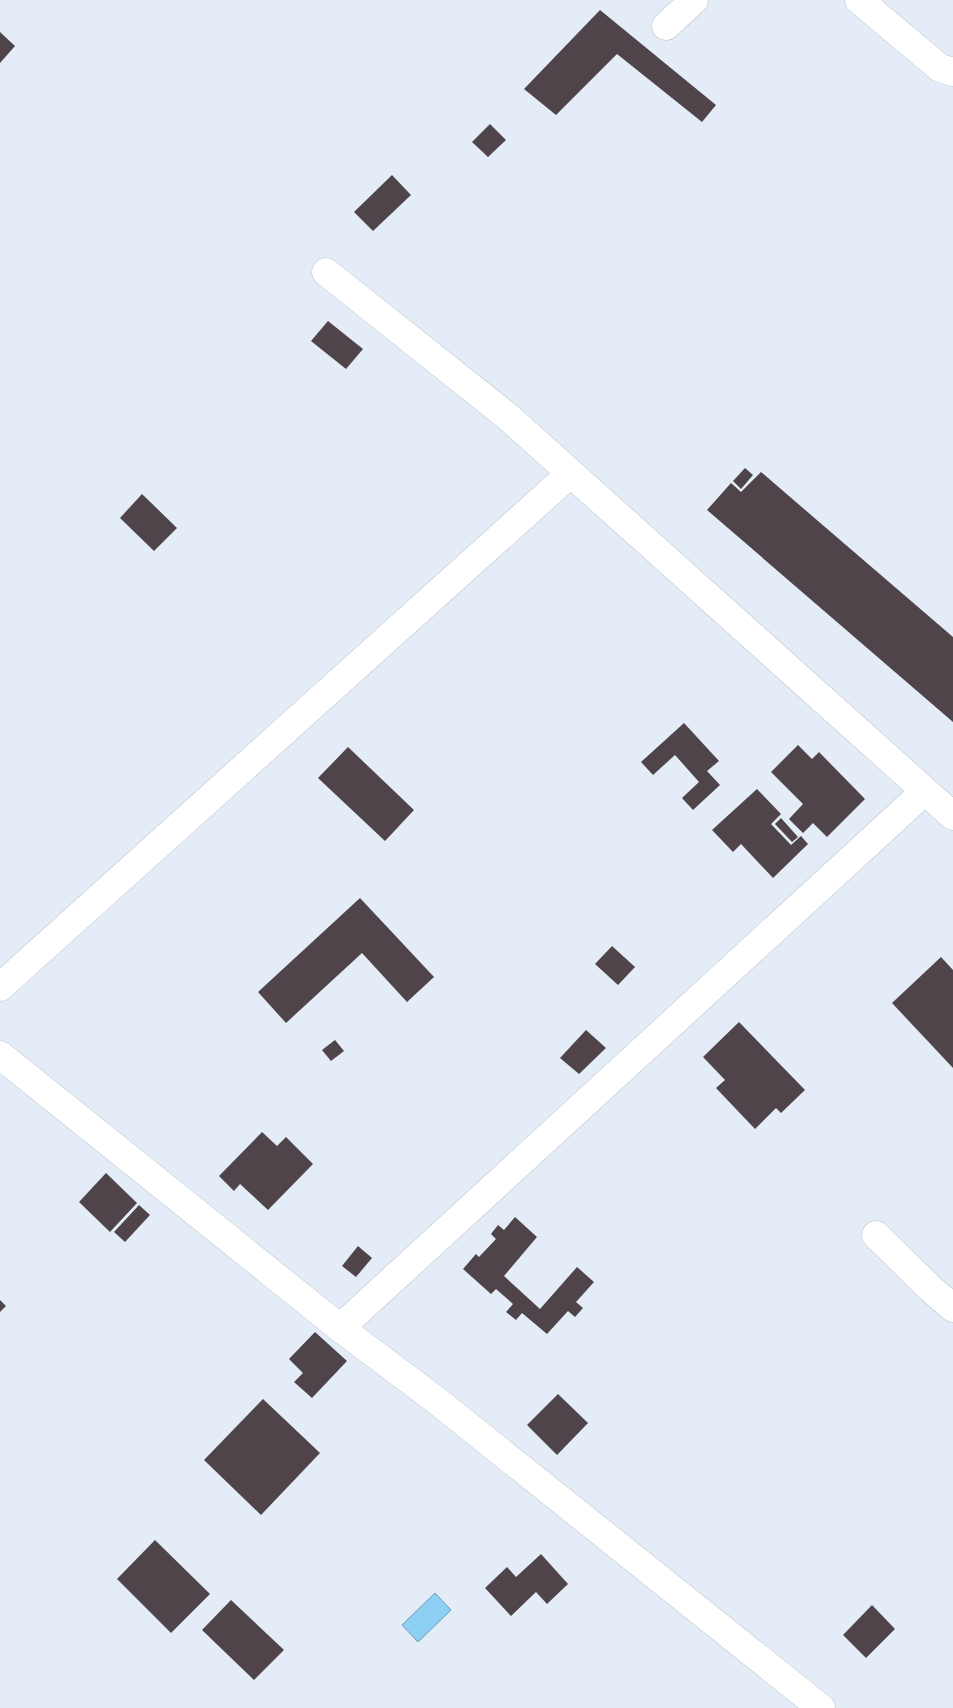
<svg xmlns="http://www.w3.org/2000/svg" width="953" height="1708" font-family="'Roboto Serif',serif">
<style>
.water{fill:#8ed0f4;stroke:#6b9bb5}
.building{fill:#4f4449}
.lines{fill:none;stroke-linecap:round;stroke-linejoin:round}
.minor-casing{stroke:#b9c2cb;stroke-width:29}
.minor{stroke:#fff;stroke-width:28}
</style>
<rect width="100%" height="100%" fill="#e4edf7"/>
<path class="water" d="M435 1593 451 1610 418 1642 402 1625Z"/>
<g class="building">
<path d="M600 10 716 105 702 122 617 54 556 115 524 89Z"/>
<path d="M0 32 15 46 0 63Z"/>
<path d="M490 124 506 140 488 157 472 142Z"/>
<path d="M392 175 411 195 373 231 354 212Z"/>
<path d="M328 321 363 349 346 369 311 341Z"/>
<path d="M745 468 753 475 741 489 733 481Z"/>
<path d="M761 472 953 637V722L707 510 731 483 741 492Z"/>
<path d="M142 494 177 528 154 551 120 518Z"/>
<path d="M684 723 719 761 707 771 720 785 693 810 682 798 699 782 675 755 653 775 641 762Z"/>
<path d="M798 745 812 759 819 752 865 799 827 837 813 823 803 833 789 819 803 804 771 772Z"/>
<path d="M348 747 414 810 385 841 318 778Z"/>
<path d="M757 789 781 814 771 824 791 845 801 836 808 844 773 878 741 844 733 852 712 830Z"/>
<path d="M781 818 798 837 792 842 775 824Z"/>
<path d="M360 898 434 977 407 1002 362 953 286 1023 258 992Z"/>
<path d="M612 946 635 967 618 985 595 964Z"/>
<path d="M941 957 953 970V1068L892 1003Z"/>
<path d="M739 1022 805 1090 781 1113 776 1108 755 1129 716 1088 725 1080 703 1057Z"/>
<path d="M586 1030 606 1048 579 1074 560 1058Z"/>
<path d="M335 1040 344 1051 331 1061 322 1050Z"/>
<path d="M262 1132 277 1146 286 1137 313 1164 268 1210 240 1184 234 1191 219 1176Z"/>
<path d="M106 1173 137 1203 110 1232 79 1202Z"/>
<path d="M139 1205 150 1215 125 1242 114 1232Z"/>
<path d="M515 1217 537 1237 504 1276 540 1309 577 1267 594 1282 576 1302 583 1308 575 1317 568 1311 547 1334 522 1313 516 1320 506 1312 513 1304 496 1289 491 1294 463 1269 476 1254 479 1257 496 1239 491 1234 498 1225 504 1230Z"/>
<path d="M358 1246 372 1258 356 1277 342 1266Z"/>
<path d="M0 1300 6 1306 0 1312Z"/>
<path d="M315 1332 347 1361 312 1398 294 1382 303 1373 289 1359Z"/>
<path d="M558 1394 588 1423 557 1455 527 1425Z"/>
<path d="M263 1399 320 1453 261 1515 204 1460Z"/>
<path d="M155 1540 210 1594 171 1633 117 1579Z"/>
<path d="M541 1554 568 1584 547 1604 536 1592 511 1616 485 1588 507 1567 516 1577Z"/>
<path d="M231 1600 284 1650 254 1680 202 1630Z"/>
<path d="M872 1605 895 1629 866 1658 843 1635Z"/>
</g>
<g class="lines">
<g class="minor-casing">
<g id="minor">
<path d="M859 0 940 68 953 72"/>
<path d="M666 26 694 0"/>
<path d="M326 272 507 416 953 816"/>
<path d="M0 987 570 474"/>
<path d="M0 1055 340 1328 436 1400 821 1708"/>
<path d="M876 1235 931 1289 953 1308"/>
<path d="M340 1328 924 792"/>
</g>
</g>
<use href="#minor" class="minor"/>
</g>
</svg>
